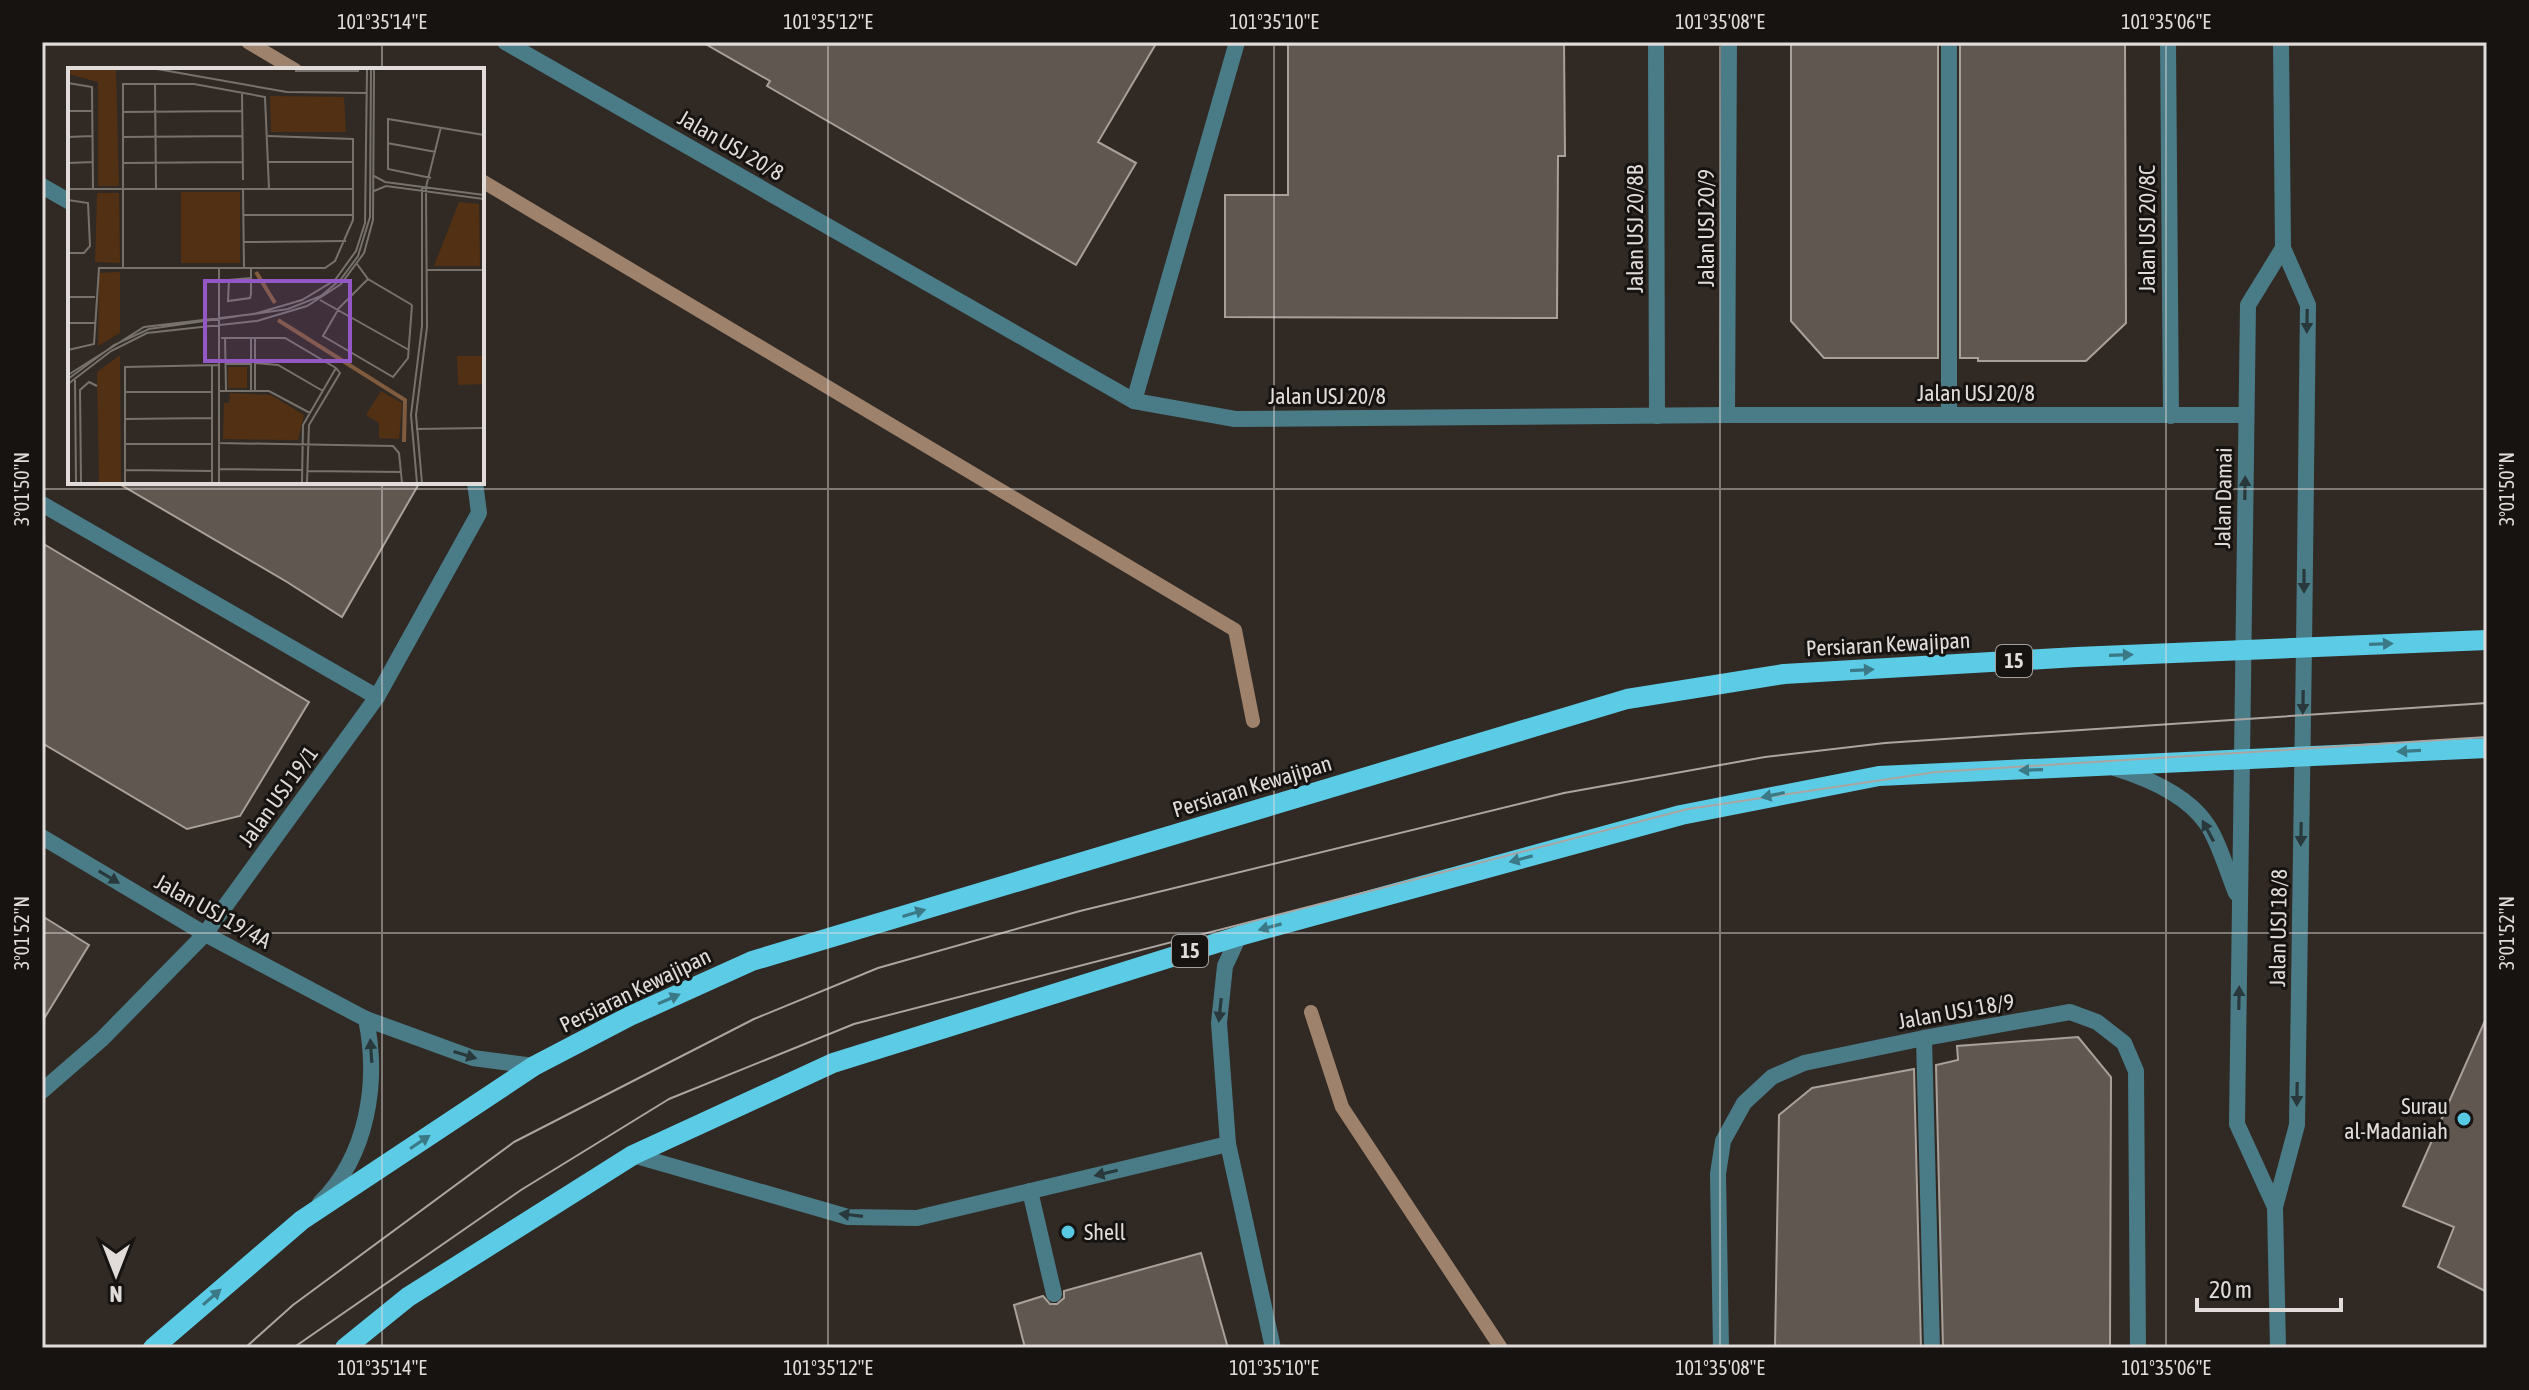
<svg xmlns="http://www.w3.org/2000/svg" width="2529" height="1390" font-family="'Asap Condensed',sans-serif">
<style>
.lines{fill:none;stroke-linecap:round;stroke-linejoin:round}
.stream{stroke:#9e826c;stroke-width:14}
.building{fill:#605751;stroke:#a9a099;stroke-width:2}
.service{stroke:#4a7c88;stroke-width:16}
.minor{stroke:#4a7c88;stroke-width:16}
.tertiary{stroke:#4a7c88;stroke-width:16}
.primary{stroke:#5ccce6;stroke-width:20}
.tram{stroke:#aaa5a1;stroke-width:2}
.oneway{fill:#28383b}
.oneway2{fill:#3c7986}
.ticks{fill:none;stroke:#e1dcd9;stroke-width:2;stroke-opacity:0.45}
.poi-dot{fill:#57c9e2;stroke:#161311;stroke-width:3}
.labels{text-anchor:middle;stroke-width:6;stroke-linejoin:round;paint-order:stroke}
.shield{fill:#161311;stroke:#a4a09d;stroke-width:2}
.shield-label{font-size:20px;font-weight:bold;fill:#e1dcd9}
.street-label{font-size:22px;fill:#e1dcd9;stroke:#161311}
.poi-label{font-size:22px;fill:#e1dcd9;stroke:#161311;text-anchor:end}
.inset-river{fill:none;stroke:#815b3e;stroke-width:4}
.inset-road{fill:none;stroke:#77716c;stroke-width:2}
.view{fill:#9458c6;fill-opacity:0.15;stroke:#9458c6;stroke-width:4}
.inset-edge{fill:none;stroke:#e1dcd9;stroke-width:4}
.neatline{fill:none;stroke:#e1dcd9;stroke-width:3}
.ticks-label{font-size:20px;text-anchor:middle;fill:#e1dcd9}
</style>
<rect width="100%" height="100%" fill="#312a24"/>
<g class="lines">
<g class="stream">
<path d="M248 42 295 70"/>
<path d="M482 181 1235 630 1253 721"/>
<path d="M1311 1012 1342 1107 1501 1348"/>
</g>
</g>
<g class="building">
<path d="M702 42H1157L1098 142 1136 163 1076 265 767 86 770 81Z"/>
<path d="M1288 42H1564L1565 156H1558L1557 318 1225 317V195H1288Z"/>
<path d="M1791 42H1938V358H1824L1791 321Z"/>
<path d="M1960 42H2125L2126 323 2086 361H1978V358H1960Z"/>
<path d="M116 482H420L342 617 287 582Z"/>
<path d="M42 543 309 702 240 816 187 829 42 743Z"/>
<path d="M42 916 89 945 42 1022Z"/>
<path d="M2487 1016V1292L2438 1267 2454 1227 2403 1206Z"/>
<path d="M2078 1037 2111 1077 2110 1348H1943L1936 1065 1958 1060 1957 1046Z"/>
<path d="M1914 1069 1921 1348H1775L1779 1115 1812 1088Z"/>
<path d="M1201 1253 1228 1348H1025L1014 1305 1043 1296 1050 1304H1057L1064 1298V1291Z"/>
</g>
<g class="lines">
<g class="service">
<path d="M1949 42V414"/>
<path d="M1134 401 1237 42"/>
<path d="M42 504 377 697"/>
<path d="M1924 1038 1932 1348"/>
<path d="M1228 1144 1273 1348"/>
<path d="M633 1155 848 1217 917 1218 1228 1144 1219 1023 1225 966 1239 936"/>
<path d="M1030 1191 1054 1294"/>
</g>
<g class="minor">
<path d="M505 42 1134 401 1235 419 1727 415H2246"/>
<path d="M1656 42 1657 416"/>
<path d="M2168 42 2171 416"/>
<path d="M42 186 70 202"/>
<path d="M1727 415 1729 42"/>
<path d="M2242 758 2237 1124 2275 1207"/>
<path d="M2115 768C2147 778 2186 794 2206 823 2218 839 2228 874 2236 893"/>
<path d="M42 837 205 934 366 1019 473 1058 534 1066"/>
<path d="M42 1091 102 1039 205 934 377 697 479 513 475 482"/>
<path d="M320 1203C368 1155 379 1082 366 1019"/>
<path d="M1721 1348 1718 1174 1723 1141 1744 1103 1772 1077 1804 1063 1924 1038 2070 1012 2097 1022 2124 1043 2136 1071 2138 1348"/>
<path d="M2278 1348 2275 1207 2297 1125 2304 647"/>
</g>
<g class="tertiary">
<path d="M2281 42 2283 248 2308 305 2304 647"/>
<path d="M2242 758 2248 305 2283 248"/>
</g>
<g class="primary">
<path d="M153 1348 302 1220 534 1066 630 1016 752 961 1627 699 1784 674 2077 657 2487 640"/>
<path d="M345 1348 408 1297 633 1155 833 1063 1239 936 1681 815 1879 776 2487 748"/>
</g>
<g class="tram">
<path d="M245 1348 293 1305 514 1142 754 1019 878 968 1080 911 1564 793 1765 757 1885 743 2487 703"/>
<path d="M293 1348 521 1190 669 1099 854 1024 1688 809 1936 772 2487 737"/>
</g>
</g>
<defs><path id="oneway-solid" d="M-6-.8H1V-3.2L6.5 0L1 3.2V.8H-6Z" transform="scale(2)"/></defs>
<g class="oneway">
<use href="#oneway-solid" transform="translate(2307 321) rotate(91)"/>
<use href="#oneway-solid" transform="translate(2245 488) rotate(-89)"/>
<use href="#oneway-solid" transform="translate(2304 581) rotate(90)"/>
<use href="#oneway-solid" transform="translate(2303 702) rotate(91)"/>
<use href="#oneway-solid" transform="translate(2208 831) rotate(-118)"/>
<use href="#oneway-solid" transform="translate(2301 834) rotate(91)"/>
<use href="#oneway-solid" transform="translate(109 877) rotate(31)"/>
<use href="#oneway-solid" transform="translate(2239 998) rotate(-89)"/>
<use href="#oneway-solid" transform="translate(1220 1010) rotate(96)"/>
<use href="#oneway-solid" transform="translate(371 1051) rotate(-94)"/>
<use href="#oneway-solid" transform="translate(465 1055) rotate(17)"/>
<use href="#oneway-solid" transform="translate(2297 1094) rotate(91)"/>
<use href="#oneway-solid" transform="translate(1106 1173) rotate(167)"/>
<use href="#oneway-solid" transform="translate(851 1215) rotate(-173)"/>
</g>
<g class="oneway2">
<use href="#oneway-solid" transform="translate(2381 644) rotate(-2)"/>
<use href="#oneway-solid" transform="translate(2121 655) rotate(-2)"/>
<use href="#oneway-solid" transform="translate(1862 670) rotate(-3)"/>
<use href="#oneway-solid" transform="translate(2409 751) rotate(177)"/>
<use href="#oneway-solid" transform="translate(2031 770) rotate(178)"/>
<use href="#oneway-solid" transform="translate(1773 795) rotate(168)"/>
<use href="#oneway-solid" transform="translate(1521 859) rotate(165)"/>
<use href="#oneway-solid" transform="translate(914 913) rotate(-17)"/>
<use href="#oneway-solid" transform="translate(1270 927) rotate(165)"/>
<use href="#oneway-solid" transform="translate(669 999) rotate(-24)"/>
<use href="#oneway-solid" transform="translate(420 1142) rotate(-34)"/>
<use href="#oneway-solid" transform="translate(212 1297) rotate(-41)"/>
</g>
<path class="ticks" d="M382 42V70M828 42V1348M1274 42V1348M1720 42V1348M2166 42V1348M42 45H2487M382 482V1348M42 489H2487M42 933H2487"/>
<g class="poi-dot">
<circle cx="2464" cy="1119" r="8"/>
<circle cx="1068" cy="1232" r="8"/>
</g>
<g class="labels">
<g class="shield">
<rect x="1996" y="645" width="36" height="32" rx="6"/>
<rect x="1172" y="935" width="36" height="32" rx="6"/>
</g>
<g class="shield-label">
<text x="2014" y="668">15</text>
<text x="1190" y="958">15</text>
</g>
<g class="street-label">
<text transform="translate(731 145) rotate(30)" y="8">Jalan USJ 20/8</text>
<text transform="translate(1706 228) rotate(-90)" y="8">Jalan USJ 20/9</text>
<text transform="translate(1635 229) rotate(-90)" y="8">Jalan USJ 20/8B</text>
<text transform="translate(2147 229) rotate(-90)" y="8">Jalan USJ 20/8C</text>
<text x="1976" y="401">Jalan USJ 20/8</text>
<text x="1327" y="404">Jalan USJ 20/8</text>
<text transform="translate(2223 498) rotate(-89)" y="8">Jalan Damai</text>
<text transform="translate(1888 644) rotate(-3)" y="8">Persiaran Kewajipan</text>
<text transform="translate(1252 786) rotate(-17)" y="8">Persiaran Kewajipan</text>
<text transform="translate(278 796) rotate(-54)" y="8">Jalan USJ 19/1</text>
<text transform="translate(213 911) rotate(29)" y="8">Jalan USJ 19/4A</text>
<text transform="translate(2278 928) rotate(-89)" y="8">Jalan USJ 18/8</text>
<text transform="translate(635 990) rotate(-26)" y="8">Persiaran Kewajipan</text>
<text transform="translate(1956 1011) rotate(-10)" y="8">Jalan USJ 18/9</text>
</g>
<g class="poi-label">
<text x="2448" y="1114">Surau<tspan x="2448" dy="25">al-Madaniah</tspan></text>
<text x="1084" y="1240" text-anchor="start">Shell</text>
</g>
</g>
<g transform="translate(68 68)">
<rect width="416" height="416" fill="#312a24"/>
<path d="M0 1H48L51 118H30V14L0 6ZM202 28 276 29 278 64H203ZM113 124H172V195H113ZM29 125H51L52 195 27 194ZM391 134 411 136 412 198H366ZM52 204V265L30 278 31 205ZM52 287 53 415H31L29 304ZM389 288H416V316L390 317ZM160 299H179V320H160ZM313 323 334 335 331 371 311 370V355L298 347ZM162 325 203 327 236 347 230 372 155 371 156 335H161Z" fill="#523013"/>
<path class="inset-river" d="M188 204 207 235M210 252 337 332 336 374"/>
<path class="inset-road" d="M89 1 219 24 299 25M227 3H291M0 15 24 19 25 121M87 16 88 121M174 24 175 112M0 43H25M54 44 174 43M0 69 25 68M54 69 174 68M319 75 368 84M200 94H285M0 95 25 94M55 95 175 94M306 108 317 114 416 127M363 110 320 101V51L416 67M0 121H285M175 121 176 200M306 123 318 118 416 131M0 132 20 135 22 178 16 185H0M175 147H285M176 174 278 173M289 196 300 211 344 237M55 200V16H126L197 29 201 121M183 200V226L182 230 160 233 161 212 183 210M359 202H416M300 211 271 240 255 268 325 309 340 290 344 237M0 229H27M252 232 341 282M0 255H27M157 269 158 323M187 269V323M153 270H217L268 300M0 282 26 276 31 200H257L267 193 285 152V71L200 68M187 295 210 297 255 323M158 296H183M0 307 76 259 186 246 234 232 267 212 288 183 297 155 299 1M0 311 46 277 81 261 220 241 253 228 273 211 290 188 302 149 303 1M7 312 8 415M0 316 43 283 79 265 189 253 239 238 273 216 296 185 305 152 306 1M150 323H201L242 345M183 323V270M56 324H144M56 351 144 350M348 361 416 360M150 375 325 378 331 385 334 415M56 376H144M151 401 234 402M57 402 144 403M239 403 333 404M13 415 12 322 21 314 29 318M57 415V299L151 297M144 415V297M151 415V200M234 415 235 357 268 300M239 415 241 357 272 305 268 300M349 415 343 347 354 258V119M354 415 348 347 359 259 358 119 373 59"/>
<path class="view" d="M137 213H282V293H137Z"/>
<rect width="416" height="416" class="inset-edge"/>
</g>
<rect width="2529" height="1390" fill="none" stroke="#161311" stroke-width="88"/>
<g transform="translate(116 1274) rotate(180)" stroke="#161311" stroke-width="6" paint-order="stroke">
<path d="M0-6L14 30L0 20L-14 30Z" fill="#e1dcd9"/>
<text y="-12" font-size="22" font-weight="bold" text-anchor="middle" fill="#e1dcd9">N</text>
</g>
<path d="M2197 1298v12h144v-12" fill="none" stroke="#e1dcd9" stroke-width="4"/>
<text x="2209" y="1298" font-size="24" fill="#e1dcd9" stroke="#161311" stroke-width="6" paint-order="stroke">20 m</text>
<rect x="44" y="44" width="2441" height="1302" class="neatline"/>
<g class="ticks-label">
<text x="382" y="29">101°35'14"E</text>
<text x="828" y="29">101°35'12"E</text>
<text x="1274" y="29">101°35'10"E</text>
<text x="1720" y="29">101°35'08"E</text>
<text x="2166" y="29">101°35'06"E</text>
<text transform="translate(2507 489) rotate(-90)" y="7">3°01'50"N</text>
<text transform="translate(22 489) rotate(-90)" y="7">3°01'50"N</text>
<text transform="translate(2507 933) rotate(-90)" y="7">3°01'52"N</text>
<text transform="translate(22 933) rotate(-90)" y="7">3°01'52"N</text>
<text x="382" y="1375">101°35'14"E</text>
<text x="828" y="1375">101°35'12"E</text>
<text x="1274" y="1375">101°35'10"E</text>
<text x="1720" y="1375">101°35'08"E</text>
<text x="2166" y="1375">101°35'06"E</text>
</g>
</svg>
